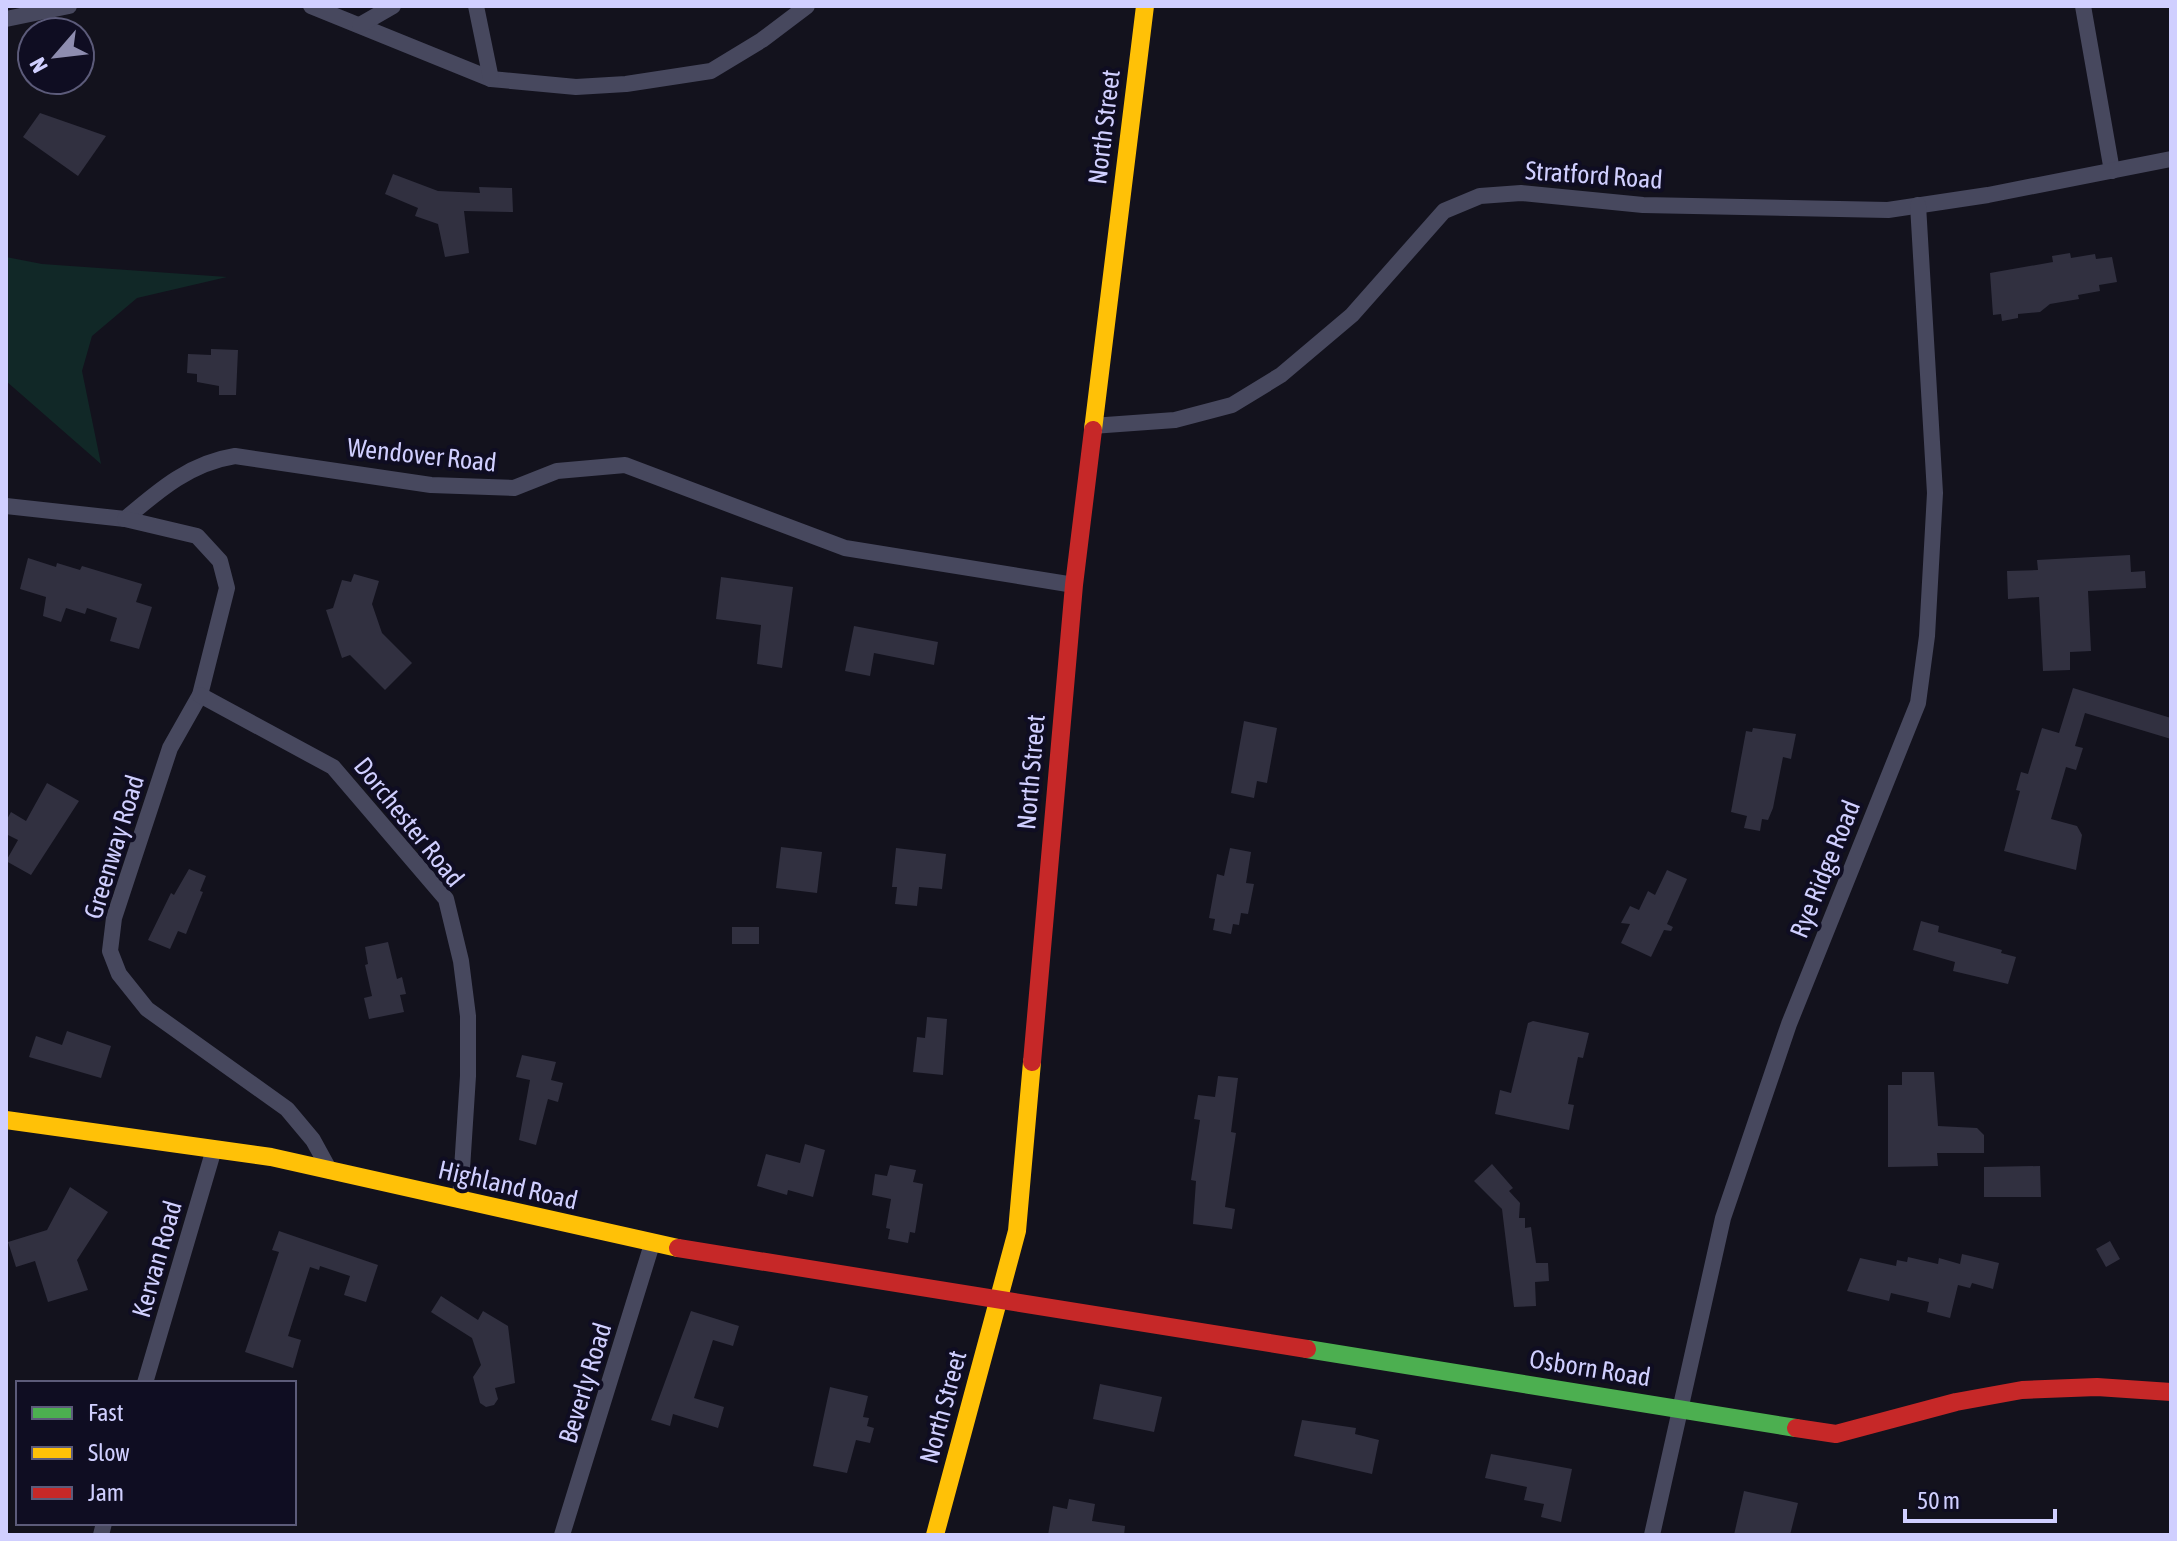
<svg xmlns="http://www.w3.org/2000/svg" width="2177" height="1541" font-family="'Asap Condensed',sans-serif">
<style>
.green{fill:#112827}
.building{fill:#313040}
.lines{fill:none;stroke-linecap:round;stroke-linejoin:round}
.street{stroke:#47485e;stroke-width:16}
.fast{stroke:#4caf50;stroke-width:18}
.slow{stroke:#ffc107;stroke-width:18}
.jam{stroke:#c62828;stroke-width:18}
.labels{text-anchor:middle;stroke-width:8;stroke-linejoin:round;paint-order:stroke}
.street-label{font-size:26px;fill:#d0cfff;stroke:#0f0d22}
</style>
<rect width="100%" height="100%" fill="#13121d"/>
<path class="green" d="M6 257 42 264 227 277 137 298 92 336 82 371 101 464 6 381Z"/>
<g class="building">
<path d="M40 113 106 136 78 176 23 137Z"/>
<path d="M393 174 438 191 480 193 479 187 512 188 513 212 464 211 469 253 445 257 438 224 415 216 418 208 385 194Z"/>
<path d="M2070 253 2071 258 2095 254 2096 259 2112 257 2117 282 2099 285 2100 291 2078 295 2079 299 2050 304 2040 312 2018 314V318L2002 321 2001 314 1993 315 1990 273 2053 262 2052 256Z"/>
<path d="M211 349 238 350 236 395H219V386L197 382V374L187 373 188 354 211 355Z"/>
<path d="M2130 555 2131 572 2145 571 2146 588 2088 591 2091 651 2070 652V670L2043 671 2039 597 2008 599 2007 571 2038 570 2037 560Z"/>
<path d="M28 558 56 567 57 563 80 570 82 566 142 584 136 602 152 607 139 649 110 641 117 618 87 608 85 614 66 608 61 622 43 616 46 597 20 589Z"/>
<path d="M354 574 379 581 372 604 382 633 412 663 385 690 350 655 342 658 326 610 333 608 342 580 351 582Z"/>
<path d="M721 577 793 587 782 668 757 664 761 625 716 619Z"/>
<path d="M854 626 938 642 934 665 874 653 870 676 845 671Z"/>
<path d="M2073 688 2171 718V739L2085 713 2075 746 2083 748 2076 770 2066 767 2051 819 2077 826 2082 835 2076 870 2004 851 2020 791 2016 790 2021 772 2028 774 2042 728 2059 733Z"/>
<path d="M1244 721 1277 728 1267 783 1257 781 1254 798 1231 793Z"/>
<path d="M1753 728 1796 734 1791 759 1783 757 1773 808 1768 820 1762 819 1760 831 1744 828 1747 816 1731 812 1746 731 1752 732Z"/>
<path d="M47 783 79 801 31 875 6 861 18 840 6 834V821L11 812 26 821Z"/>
<path d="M781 847 822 852 817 893 776 888Z"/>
<path d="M896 848 946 854 942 889 919 887 917 906 895 904 897 887H892Z"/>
<path d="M1230 848 1251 852 1246 883 1254 884 1248 914 1241 913 1239 925 1233 924 1231 934 1213 930 1215 919 1209 918 1217 874 1224 876Z"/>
<path d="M189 869 206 876 200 891 203 892 186 934 178 931 170 949 148 940 171 893 174 895Z"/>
<path d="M1667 870 1687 879 1667 924 1673 927 1671 931 1664 930 1651 957 1621 943 1630 924 1621 923 1630 906 1639 910 1648 891 1655 895Z"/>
<path d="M1921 921 1939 926 1938 932 2002 950 2001 953 2016 957 2008 984 1953 971 1955 962 1913 950Z"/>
<rect x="732" y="927" width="27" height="17"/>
<path d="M388 942 397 979 402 977 406 994 400 995 404 1012 369 1019 364 998 372 996 365 965 368 964 365 947Z"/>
<path d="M927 1017 947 1019 943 1075 913 1072 917 1037 925 1038Z"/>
<path d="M1533 1021 1589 1033 1583 1058 1578 1057 1568 1104 1574 1105 1569 1130 1495 1114 1500 1090 1511 1093 1528 1023Z"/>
<path d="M67 1031 111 1046 101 1078 29 1057 36 1036 62 1045Z"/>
<path d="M522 1055 556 1062 551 1080 563 1083 558 1102 548 1099 536 1145 519 1140 530 1080 516 1077Z"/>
<path d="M1902 1072H1934L1938 1126 1977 1128 1984 1135V1153H1937L1938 1166 1888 1167V1085H1902Z"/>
<path d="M1218 1076 1238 1078 1231 1132 1236 1133 1225 1207 1235 1209 1232 1229 1193 1224 1196 1181 1191 1180 1200 1120 1194 1119 1198 1095 1215 1097Z"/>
<path d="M805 1144 825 1150 813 1197 788 1190 787 1195 757 1186 766 1154 800 1163Z"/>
<path d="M1492 1164 1513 1188 1509 1191 1520 1203 1519 1218H1525V1228L1531 1227 1536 1263H1548L1549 1281 1535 1282 1536 1306 1514 1307 1502 1209 1474 1181Z"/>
<path d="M890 1165 916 1170 913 1182 923 1184 915 1233 910 1232 908 1243 888 1239 890 1229 886 1228 891 1199 872 1195 875 1174 887 1176Z"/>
<path d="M2040 1166 2041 1197H1984V1167Z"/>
<path d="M70 1187 108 1212 77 1260 88 1290 48 1302 35 1261 16 1267 8 1242 47 1230Z"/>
<path d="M279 1231 378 1265 366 1302 344 1295 350 1276 320 1266 319 1270 310 1267 288 1336 301 1340 293 1368 245 1352 279 1252 272 1250Z"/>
<path d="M2110 1241 2120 1259 2106 1267 2096 1249Z"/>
<path d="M1962 1254 1999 1263 1993 1289 1972 1283 1970 1288 1958 1285 1950 1318 1927 1312 1929 1302 1891 1293 1889 1301 1847 1291 1860 1258 1896 1266 1897 1260 1907 1262 1908 1257 1938 1264 1939 1258 1960 1264Z"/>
<path d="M441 1296 478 1320 483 1311 508 1326 515 1383 495 1388 498 1399 494 1405 486 1407 480 1403 473 1377 481 1365 472 1338 431 1312Z"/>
<path d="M691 1311 739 1326 733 1346 713 1340 694 1398 724 1407 718 1428 673 1414 670 1426 651 1420Z"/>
<path d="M1100 1384 1162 1397 1154 1432 1093 1419Z"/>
<path d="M830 1387 868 1396 863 1417 869 1418 867 1426 874 1428 870 1443 856 1440 847 1473 813 1466Z"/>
<path d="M1302 1420 1356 1428 1355 1434 1379 1440 1372 1474 1294 1456Z"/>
<path d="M1491 1454 1572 1469 1561 1522 1541 1517 1544 1504 1524 1500 1527 1487 1485 1478Z"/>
<path d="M1744 1491 1798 1503 1790 1535H1734Z"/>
<path d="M1069 1499 1095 1504 1092 1521 1125 1526 1124 1535H1048L1053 1506 1067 1509Z"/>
</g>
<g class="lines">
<g class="street">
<path d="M311 6 491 79 576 87 626 84 711 71 762 40 807 6"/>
<path d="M476 6 491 79"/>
<path d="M2083 6 2112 171"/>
<path d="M6 19 69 6"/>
<path d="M360 25 393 6"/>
<path d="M1092 426 1175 420 1232 405 1281 375 1352 315 1444 211 1480 196 1521 193 1643 205 1888 210 1988 195 2171 159"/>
<path d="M6 506 125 519C159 490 190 463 235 456L431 485 514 488 557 471 625 465 845 548 1074 585"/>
<path d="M125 519 197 536 220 561 227 588 200 695 170 748 114 918 110 951 119 974 147 1009 287 1109 313 1140 330 1171"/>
<path d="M200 695 333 767 446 899 461 961 468 1016V1076L460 1200"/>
<path d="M145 1383 214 1149"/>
<path d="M101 1535 104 1523"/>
<path d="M562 1535 652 1244"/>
<path d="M1652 1535 1723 1218 1789 1024 1918 703 1927 636 1935 493 1918 205"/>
</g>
<path class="fast" d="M1307 1349 1796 1428"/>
<g class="slow">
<path d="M1093 430 1145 6"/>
<path d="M6 1120 271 1157 678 1248"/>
<path d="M935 1535 1017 1231 1032 1062"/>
</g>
<g class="jam">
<path d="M1032 1062 1074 585 1093 430"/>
<path d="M678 1248 1307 1349"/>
<path d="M1796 1428 1836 1434 1956 1402 2022 1390 2097 1387 2171 1392"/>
</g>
</g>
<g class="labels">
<g class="street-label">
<text transform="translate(1104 127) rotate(-83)" y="9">North Street</text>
<text transform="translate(1594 175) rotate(4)" y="9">Stratford Road</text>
<text transform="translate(422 455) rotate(6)" y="9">Wendover Road</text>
<text transform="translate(1031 772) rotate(-85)" y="9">North Street</text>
<text transform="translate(409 822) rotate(51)" y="9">Dorchester Road</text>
<text transform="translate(114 847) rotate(-73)" y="9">Greenway Road</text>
<text transform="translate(1825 869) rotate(-68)" y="9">Rye Ridge Road</text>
<text transform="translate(508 1185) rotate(13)" y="9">Highland Road</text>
<text transform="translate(157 1259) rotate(-74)" y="9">Kervan Road</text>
<text transform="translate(1590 1368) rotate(9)" y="9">Osborn Road</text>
<text transform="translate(585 1383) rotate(-73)" y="9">Beverly Road</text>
<text transform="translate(943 1407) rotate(-75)" y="9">North Street</text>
</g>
</g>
<rect width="2177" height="1541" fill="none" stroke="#d0cfff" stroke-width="16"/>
<rect x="16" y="1381" width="280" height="144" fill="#0f0d22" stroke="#5c5b7a" stroke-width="2"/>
<rect x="32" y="1407" width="40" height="12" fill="#4caf50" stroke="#5c5b7a" stroke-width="2"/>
<text x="88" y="1421" font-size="24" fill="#d0cfff">Fast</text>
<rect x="32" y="1447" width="40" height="12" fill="#ffc107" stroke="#5c5b7a" stroke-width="2"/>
<text x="88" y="1461" font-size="24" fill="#d0cfff">Slow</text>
<rect x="32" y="1487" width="40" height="12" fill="#c62828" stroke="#5c5b7a" stroke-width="2"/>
<text x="88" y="1501" font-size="24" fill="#d0cfff">Jam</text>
<g transform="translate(56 56) rotate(242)"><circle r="38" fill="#0f0d22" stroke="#5c5b7a" stroke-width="2"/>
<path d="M0-6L14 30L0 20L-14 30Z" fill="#8e8db0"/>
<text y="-12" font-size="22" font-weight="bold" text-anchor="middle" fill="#d0cfff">N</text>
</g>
<path d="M1905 1509v12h150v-12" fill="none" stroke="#d0cfff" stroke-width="4"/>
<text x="1917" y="1509" font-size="24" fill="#d0cfff" stroke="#0f0d22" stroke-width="6" paint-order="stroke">50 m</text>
</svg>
